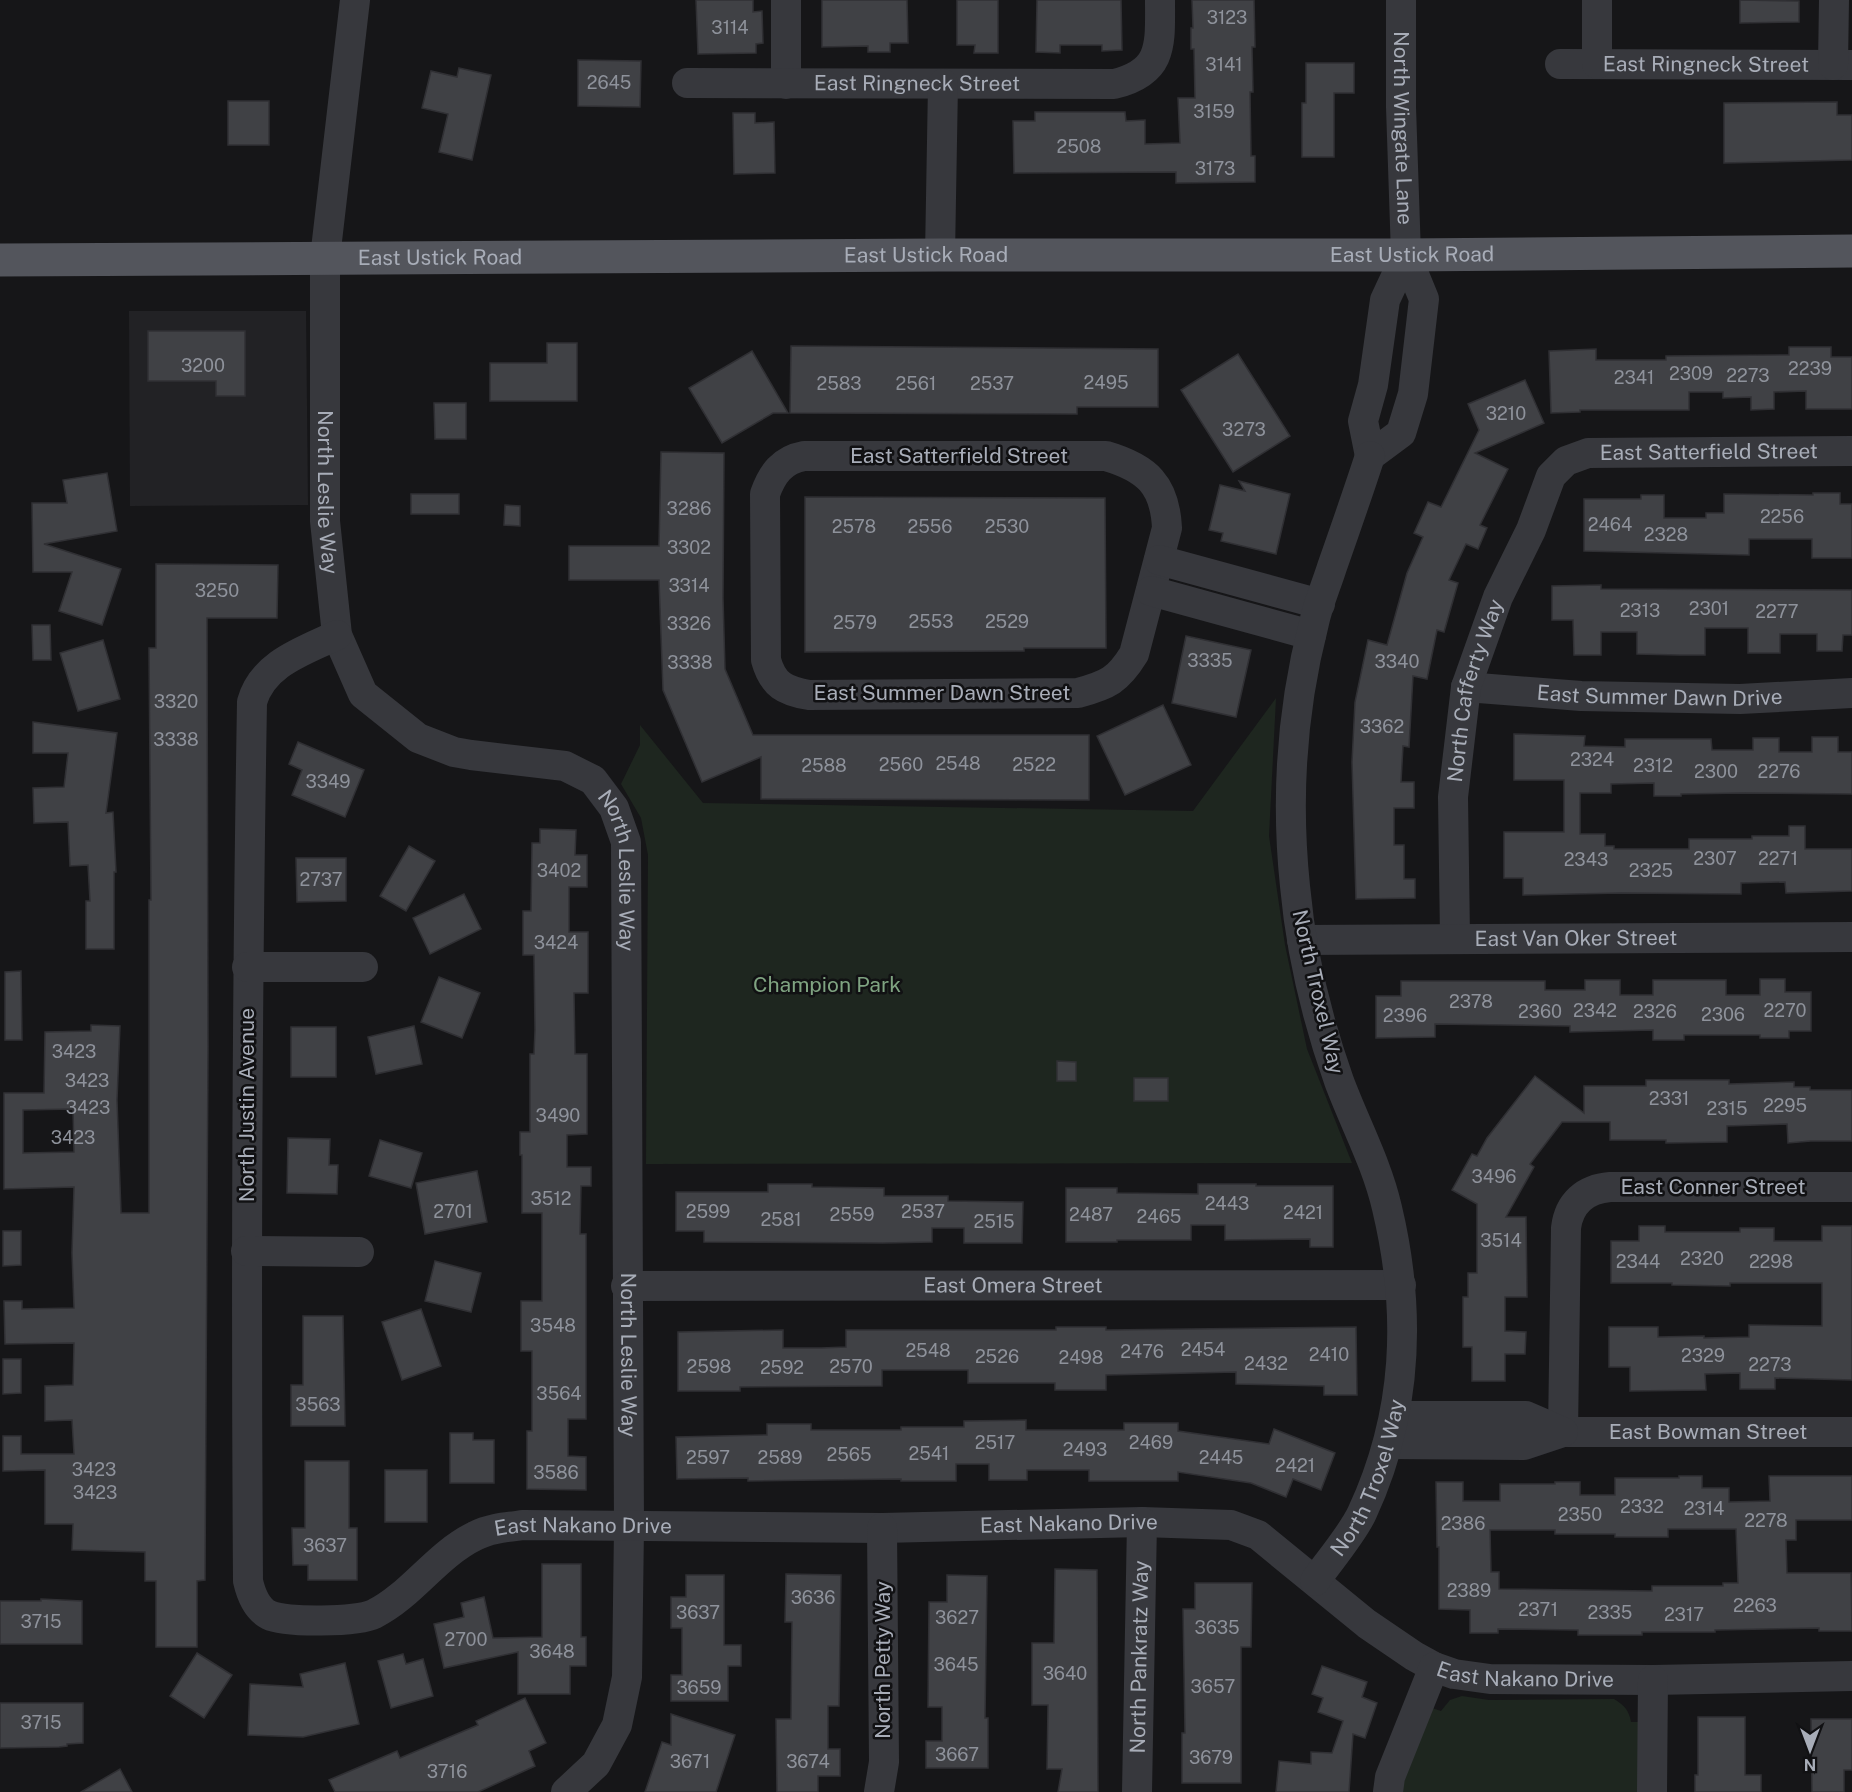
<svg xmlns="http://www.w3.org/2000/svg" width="1852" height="1792" font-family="'Public Sans',sans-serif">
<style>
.built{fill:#222225}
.green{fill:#1e261f}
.building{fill:#404145;stroke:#303034;stroke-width:1.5;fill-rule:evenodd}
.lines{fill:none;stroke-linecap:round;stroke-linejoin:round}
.minor{stroke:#37383d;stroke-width:30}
.major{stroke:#53555c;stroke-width:33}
.labels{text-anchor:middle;stroke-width:5;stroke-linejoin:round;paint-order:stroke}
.number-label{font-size:18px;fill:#8e929b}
.street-label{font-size:21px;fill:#a8adb8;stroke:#111113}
.park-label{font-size:21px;fill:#7fa381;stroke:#111113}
</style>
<rect width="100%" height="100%" fill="#161618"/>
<path class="built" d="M129 311H306L308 505 130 506Z"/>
<g class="green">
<path d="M1276 698 1269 836 1285 945 1307 1049 1352 1163 646 1164 648 855 641 818 621 784 640 745V725L703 803 1193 811Z"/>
<path d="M1462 1696 1489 1700 1614 1699C1624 1705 1629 1710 1631 1722H1638L1639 1792H1401L1402 1780 1432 1708 1441 1711 1450 1700Z"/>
</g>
<g class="building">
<path d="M696 0H753V12L762 11 763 43 756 44V53L698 54Z"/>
<path d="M822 0H907L908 43H890V52H868V46L822 47Z"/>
<path d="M957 0H998V53H974L975 45H957Z"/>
<path d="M1037 0H1121L1122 50 1102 51V45H1060V53L1036 52Z"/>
<path d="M1192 0H1254L1255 47H1252L1253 92H1250L1251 156H1255V182L1176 183V172L1014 173 1013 121H1035V112H1125L1126 121 1145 120V144L1180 143 1178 98H1195L1194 49H1191V28H1193Z"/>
<path d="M1740 0 1799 1V22L1740 23Z"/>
<path d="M578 60 641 61 640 107 578 106Z"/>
<path d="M1306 63H1354V93H1334V157H1302V103H1306Z"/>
<path d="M459 68 491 75 472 160 439 152 448 114 422 108 431 71 457 77Z"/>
<rect x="228" y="101" width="41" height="44"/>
<path d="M1837 102V115H1852V160L1724 163V103Z"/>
<path d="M733 113H755V123L774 122 775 173 734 174Z"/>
<path d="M148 331H245V396H216V381H148Z"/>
<path d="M547 343H577V401H490V363H547Z"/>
<path d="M791 346 1158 349V407H1077V414L790 413Z"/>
<path d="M1789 347H1831V357H1852V409H1806V391L1774 392V409L1751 410V397L1723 398V392H1689V410H1580V412L1551 413 1549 351 1596 349V360H1666V356L1789 355Z"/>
<path d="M752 351 788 413H773L722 443 689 388Z"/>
<path d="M1238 354 1290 436 1233 472 1181 390Z"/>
<path d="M1525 380 1544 423 1475 453 1508 469 1480 525 1487 528 1478 549 1466 544 1449 580 1458 583 1444 632 1437 630 1427 679 1413 676 1409 747 1403 746 1401 782H1414V808H1394V845H1404V879H1415V898L1356 899 1352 762 1355 702 1368 640 1387 645 1407 573 1423 537 1414 533 1428 502 1441 507 1479 430 1468 404Z"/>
<path d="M434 403H466V439H435Z"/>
<path d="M661 452 724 453 723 598 725 669 753 735H1089V800L761 799V757L702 782 663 690 659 580H569V546H659Z"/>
<path d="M107 473 117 531 44 544 121 569 102 625 59 611 72 572H33L32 503H67L63 480Z"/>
<path d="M1239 481 1290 494 1276 554 1221 541 1223 533 1209 530 1220 485 1245 491Z"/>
<path d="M1813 493H1840V504H1852V558H1812V539H1749V555L1584 551V499H1641V495H1664V518H1706V513H1724V494L1813 495Z"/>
<rect x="411" y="494" width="48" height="20"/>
<path d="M805 497 1105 498 1106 648H1024V651L805 652Z"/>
<path d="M505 505 520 506V526L504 525Z"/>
<path d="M156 564 278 565 277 618H207L208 1046 205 1580 197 1581V1647H156V1581H145V1552L72 1550 73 1524H45V1470L3 1471V1436H21V1454H74L72 1420 45 1421V1386L73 1385 74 1343 5 1344 4 1301H22V1309L74 1308 72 1253 74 1187 4 1189V1093H44L45 1032 91 1031V1025L120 1026 117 1100 121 1213H149V900H151L149 648H156ZM73 1109 74 1152 23 1153V1110Z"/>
<path d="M1601 585V589L1852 590V635H1843L1842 651H1817V634H1780V653H1748V628H1705V655H1679L1637 654V632H1601V655H1574L1573 620H1552V586Z"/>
<path d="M32 625H50L51 660H33Z"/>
<path d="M1186 636 1251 650 1236 717 1172 703Z"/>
<path d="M103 640 120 699 78 711 60 653Z"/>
<path d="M1163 705 1191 765 1125 795 1097 736Z"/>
<path d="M33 722 117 733 106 813 113 812 116 872H114V949H86V901H90L88 865 70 866 68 822 34 823 33 788 64 787 68 753H33Z"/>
<path d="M1514 734 1585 736 1584 746 1625 747V739H1711L1712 750H1753V738H1779V752H1812V737H1838V752H1852V794L1744 793 1681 794V796H1654V783L1611 784V793H1580V834H1605V846H1614V849H1689V839H1752V836H1789V826H1805V849H1852V891L1786 893 1785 882 1741 883V894L1622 893 1523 895V878H1504V832H1564V780H1514Z"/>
<path d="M298 742 364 770 345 817 292 795 302 770 289 764Z"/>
<path d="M540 829 576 830 575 855H587V887H569V932H588V993H574L575 1054H587V1134L567 1135V1167H591V1186H581L580 1234H586V1419H568V1456L586 1457V1490L527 1489V1431H532V1351H521V1301H542V1213H522V1155H520V1132H530V1054H534L535 1030 534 955H523V911H531L532 843H540Z"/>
<path d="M409 846 435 861 406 911 380 896Z"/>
<path d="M296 858H346V901L297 902Z"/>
<path d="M464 894 481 929 430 954 413 918Z"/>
<path d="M21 971 22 1040H5V972Z"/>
<path d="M439 977 480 993 462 1038 421 1022Z"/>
<path d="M1760 979H1785V992H1811V1031H1789V1038H1760V1035H1684V1040H1653V1030L1570 1032V1026L1435 1024V1037L1376 1038V996H1401V981H1545V990H1585V980H1620V995H1653V980H1726V995H1760Z"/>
<path d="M414 1026 422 1064 376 1074 368 1037Z"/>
<rect x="291" y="1027" width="45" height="50"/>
<path d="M1057 1061 1076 1062V1081H1057Z"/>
<path d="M1535 1076 1584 1113V1086H1646V1080H1729V1084L1794 1082V1087H1810V1090H1852V1141H1811L1788 1143 1787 1124 1727 1126V1142L1666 1143V1140H1610V1122H1562L1530 1164 1534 1167 1506 1217H1526L1527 1297H1505V1331L1526 1332 1525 1354H1505V1381H1472V1347H1463V1297H1468V1273H1477V1204L1452 1190 1472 1154 1477 1156 1487 1138Z"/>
<rect x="1134" y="1078" width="34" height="23"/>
<path d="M288 1138 330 1139 329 1165H338L337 1194 287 1193Z"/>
<path d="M380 1140 422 1153 411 1188 369 1176Z"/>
<path d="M477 1171 487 1222 425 1234 416 1183Z"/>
<path d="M768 1184H812V1187L884 1188V1196H948V1201L1023 1202 1022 1243H964V1228H932V1242L883 1243 704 1242V1231H676V1192H768Z"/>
<path d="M1198 1184H1256V1186H1333V1247H1310V1239L1225 1240V1225H1191V1240H1117V1242H1066V1188H1117V1193L1198 1194Z"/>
<path d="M1639 1226H1665V1232H1740V1228H1774V1241H1822V1226H1852V1380L1775 1378V1389H1740V1373L1705 1374 1706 1390 1630 1391V1367H1609V1327H1658V1337L1704 1336V1338L1749 1337V1325L1822 1326V1283H1730V1286L1672 1285V1283H1611V1241H1639Z"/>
<path d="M3 1231H21V1265L3 1266Z"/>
<path d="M435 1261 481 1273 471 1312 425 1301Z"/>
<path d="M421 1309 441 1366 402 1380 382 1322Z"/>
<path d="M303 1316H343L345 1426H291V1385H303Z"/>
<path d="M1056 1327H1106V1330L1356 1327 1357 1395H1324V1386L1236 1384V1372L1106 1375V1390H1055V1383H968V1370H882V1386L740 1387V1391H678V1332L783 1330V1348H821L846 1347V1330H1056Z"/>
<path d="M3 1359H21V1393L3 1394Z"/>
<path d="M1026 1420V1430H1124V1423H1178V1431L1269 1444 1274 1429 1335 1453 1321 1490 1293 1479 1286 1497 1251 1483 1178 1472V1481H1089V1470H1027V1480H989V1464H956V1481H901V1479L748 1481V1478L677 1479 676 1437 767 1435V1424H811V1430H901V1427H964V1421Z"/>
<path d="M450 1433H473V1440H494V1483H450Z"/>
<path d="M305 1461H349V1528H357V1580H308V1565H293L292 1528H305Z"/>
<rect x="385" y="1470" width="42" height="52"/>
<path d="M1679 1476H1702V1488H1729V1502L1770 1501 1769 1476H1852V1520H1796V1540H1786L1787 1573H1851L1852 1631H1819V1628L1715 1630V1632H1642V1635H1578V1630L1498 1629V1633H1470V1610L1439 1609V1547H1437L1436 1482H1463V1501H1500V1484H1555V1482H1580V1495H1615V1478H1679ZM1668 1529H1736L1738 1583H1723V1586H1652V1591L1499 1589V1572H1491L1490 1530H1555V1534H1615V1537H1668Z"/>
<path d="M542 1564H581V1637H586V1666H570V1694H518V1652L444 1668 434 1624 464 1617 461 1603 484 1597 493 1638 542 1637Z"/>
<path d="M1055 1569 1097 1570 1098 1792H1058L1062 1769H1047L1048 1705H1032V1643H1054Z"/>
<path d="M786 1574 841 1575 839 1706H828V1749H840V1776H818V1792H777L776 1719H791L792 1622H785Z"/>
<path d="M686 1575H724V1645H741V1666H728V1701H671V1675H682V1628H671V1597H686Z"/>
<path d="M947 1575 987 1576 985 1718H988V1768H926V1741H942V1707H928L929 1602H947Z"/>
<path d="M1195 1583H1252L1251 1647H1241V1783H1182V1733H1185L1183 1609H1195Z"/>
<path d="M41 1599 82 1601V1644H0V1601H41Z"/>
<path d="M197 1653 232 1675 204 1718 170 1696Z"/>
<path d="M403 1654 406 1664 423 1659 433 1696 391 1708 378 1661Z"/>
<path d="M345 1663 359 1724 303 1737 248 1735 250 1684 303 1687 300 1674Z"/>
<path d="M1322 1666 1367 1682 1362 1697 1377 1703 1365 1738 1353 1734 1349 1792H1276L1279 1761 1311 1764V1752L1332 1753 1343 1721 1318 1712 1323 1698 1312 1694Z"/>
<path d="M525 1698 546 1743 529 1751 535 1766 478 1792H335L329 1780 397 1751 400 1758 478 1725 476 1721Z"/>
<path d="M0 1703H83V1743L67 1744V1746L59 1747 0 1748Z"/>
<path d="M671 1714 735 1735 716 1792H645L662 1742 671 1745Z"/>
<path d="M1698 1717H1745V1775H1761V1792H1695V1775H1698Z"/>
<path d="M1811 1719H1852V1770H1844V1792H1812Z"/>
<path d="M120 1769 132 1792H81Z"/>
</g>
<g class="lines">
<g class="minor">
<path id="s1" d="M355 0 325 258V521L337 635 363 694 418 738 454 752 471 755 565 766 593 780 614 808 626 842 629 1527 627 1677 617 1725 596 1764 566 1792"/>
<path d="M786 0V84"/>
<path id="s2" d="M1401 0V107L1406 255 1424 299 1413 394 1401 433 1370 456 1363 421 1373 385 1385 300 1406 255"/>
<path id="s3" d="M1560 64 1852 65"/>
<path d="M1597 64V0"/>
<path d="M1833 65 1834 0"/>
<path id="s4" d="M687 83 1114 84C1164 72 1160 44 1160 0"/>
<path d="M940 255 943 84"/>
<path d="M804 456H1106C1147 468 1165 485 1167 528L1134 654C1118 680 1108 685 1078 693L809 695C785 691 773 685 766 660L765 494C772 474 782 460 804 456Z"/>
<path d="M1159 560 1320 604"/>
<path d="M1151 591 1311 635"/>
<path id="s5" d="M337 635C304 651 263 663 252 702 247 995 246 1288 248 1581 251 1594 257 1609 269 1615 285 1623 358 1622 374 1614 412 1595 436 1555 475 1536 490 1528 508 1527 524 1525L882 1528 1142 1522 1231 1525 1258 1535 1367 1624 1414 1656 1434 1667 1454 1674 1490 1679 1653 1680 1852 1676"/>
<path id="s6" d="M1466 687 1581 696 1740 699 1852 693"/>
<path id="s7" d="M1455 938 1453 797 1466 687 1498 597 1531 530 1551 476 1566 461 1588 453 1852 451"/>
<path id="s8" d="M1302 940 1852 937"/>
<path d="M247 967H363"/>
<path id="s9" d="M1852 1187H1610C1585 1189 1569 1203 1566 1228L1563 1432H1852"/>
<path d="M246 1251 359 1252"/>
<path id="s10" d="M626 1286 1401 1285"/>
<path d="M1388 1444 1524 1445 1563 1432 1526 1416H1395"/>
<path id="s11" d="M1315 1581C1329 1561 1353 1533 1362 1513 1408 1414 1412 1313 1387 1208 1377 1164 1355 1124 1339 1081 1317 1019 1301 952 1295 886 1286 799 1292 708 1314 623 1318 604 1326 586 1332 567 1345 530 1358 493 1370 456"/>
<path d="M879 1792 884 1762 882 1528"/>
<path id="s12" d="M1137 1792 1142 1522"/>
<path d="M1388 1792 1390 1777 1434 1667"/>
<path d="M1652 1792 1653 1680"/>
</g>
<path class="major" id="s13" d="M0 260 940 255H1406L1852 251"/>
</g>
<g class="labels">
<g class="number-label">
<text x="1227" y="24">3123</text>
<text x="730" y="34">3114</text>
<text x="1224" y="71">3141</text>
<text x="609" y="89">2645</text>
<text x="1214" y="118">3159</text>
<text x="1079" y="153">2508</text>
<text x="1215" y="175">3173</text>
<text x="203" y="372">3200</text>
<text x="1810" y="375">2239</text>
<text x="1691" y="380">2309</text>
<text x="1748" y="382">2273</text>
<text x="1634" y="384">2341</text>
<text x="1106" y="389">2495</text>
<text x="839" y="390">2583</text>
<text x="916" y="390">2561</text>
<text x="992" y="390">2537</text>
<text x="1506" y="420">3210</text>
<text x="1244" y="436">3273</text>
<text x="689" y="515">3286</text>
<text x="1782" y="523">2256</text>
<text x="1610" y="531">2464</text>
<text x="854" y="533">2578</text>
<text x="930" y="533">2556</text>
<text x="1007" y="533">2530</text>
<text x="1666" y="541">2328</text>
<text x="689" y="554">3302</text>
<text x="689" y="592">3314</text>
<text x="217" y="597">3250</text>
<text x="1709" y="615">2301</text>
<text x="1640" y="617">2313</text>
<text x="1777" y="618">2277</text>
<text x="931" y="628">2553</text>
<text x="1007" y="628">2529</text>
<text x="855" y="629">2579</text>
<text x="689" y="630">3326</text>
<text x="1210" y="667">3335</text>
<text x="1397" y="668">3340</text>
<text x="690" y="669">3338</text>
<text x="176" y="708">3320</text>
<text x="1382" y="733">3362</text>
<text x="176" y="746">3338</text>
<text x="1592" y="766">2324</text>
<text x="958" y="770">2548</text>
<text x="901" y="771">2560</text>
<text x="1034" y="771">2522</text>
<text x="824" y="772">2588</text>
<text x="1653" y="772">2312</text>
<text x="1716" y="778">2300</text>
<text x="1779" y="778">2276</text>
<text x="328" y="788">3349</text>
<text x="1715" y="865">2307</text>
<text x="1778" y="865">2271</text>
<text x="1586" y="866">2343</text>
<text x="559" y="877">3402</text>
<text x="1651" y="877">2325</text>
<text x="321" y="886">2737</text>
<text x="556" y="949">3424</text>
<text x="1471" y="1008">2378</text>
<text x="1595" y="1017">2342</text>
<text x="1785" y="1017">2270</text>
<text x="1540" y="1018">2360</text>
<text x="1655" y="1018">2326</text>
<text x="1723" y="1021">2306</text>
<text x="1405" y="1022">2396</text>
<text x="74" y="1058">3423</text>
<text x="87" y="1087">3423</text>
<text x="1669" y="1105">2331</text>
<text x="1785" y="1112">2295</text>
<text x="88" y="1114">3423</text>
<text x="1727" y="1115">2315</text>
<text x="558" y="1122">3490</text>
<text x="73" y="1144">3423</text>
<text x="1494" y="1183">3496</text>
<text x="551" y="1205">3512</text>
<text x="1227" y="1210">2443</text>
<text x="453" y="1218">2701</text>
<text x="708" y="1218">2599</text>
<text x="923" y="1218">2537</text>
<text x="1303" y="1219">2421</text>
<text x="852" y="1221">2559</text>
<text x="1091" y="1221">2487</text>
<text x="1159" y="1223">2465</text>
<text x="781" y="1226">2581</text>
<text x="994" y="1228">2515</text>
<text x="1501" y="1247">3514</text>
<text x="1702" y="1265">2320</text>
<text x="1638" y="1268">2344</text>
<text x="1771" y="1268">2298</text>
<text x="553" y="1332">3548</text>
<text x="1203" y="1356">2454</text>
<text x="928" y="1357">2548</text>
<text x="1142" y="1358">2476</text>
<text x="1329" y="1361">2410</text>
<text x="1703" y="1362">2329</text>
<text x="997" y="1363">2526</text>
<text x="1081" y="1364">2498</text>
<text x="1266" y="1370">2432</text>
<text x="1770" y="1371">2273</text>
<text x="709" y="1373">2598</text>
<text x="851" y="1373">2570</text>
<text x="782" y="1374">2592</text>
<text x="559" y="1400">3564</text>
<text x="318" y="1411">3563</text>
<text x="995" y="1449">2517</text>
<text x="1151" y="1449">2469</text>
<text x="1085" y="1456">2493</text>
<text x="929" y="1460">2541</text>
<text x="849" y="1461">2565</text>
<text x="708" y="1464">2597</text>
<text x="780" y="1464">2589</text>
<text x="1221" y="1464">2445</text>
<text x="1295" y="1472">2421</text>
<text x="94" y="1476">3423</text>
<text x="556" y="1479">3586</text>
<text x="95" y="1499">3423</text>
<text x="1642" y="1513">2332</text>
<text x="1704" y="1515">2314</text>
<text x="1580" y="1521">2350</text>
<text x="1766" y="1527">2278</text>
<text x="1463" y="1530">2386</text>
<text x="325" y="1552">3637</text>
<text x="1469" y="1597">2389</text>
<text x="813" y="1604">3636</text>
<text x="1755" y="1612">2263</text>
<text x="1538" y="1616">2371</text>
<text x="698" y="1619">3637</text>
<text x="1610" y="1619">2335</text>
<text x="1684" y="1621">2317</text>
<text x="957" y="1624">3627</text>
<text x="41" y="1628">3715</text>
<text x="1217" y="1634">3635</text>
<text x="466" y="1646">2700</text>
<text x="552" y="1658">3648</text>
<text x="956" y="1671">3645</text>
<text x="1065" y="1680">3640</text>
<text x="1213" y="1693">3657</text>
<text x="699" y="1694">3659</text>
<text x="41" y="1729">3715</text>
<text x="957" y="1761">3667</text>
<text x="1211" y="1764">3679</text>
<text x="690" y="1768">3671</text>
<text x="808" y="1768">3674</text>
<text x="447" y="1778">3716</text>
</g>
<g class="street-label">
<text dy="7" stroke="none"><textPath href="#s3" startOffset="146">East Ringneck Street</textPath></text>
<text dy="7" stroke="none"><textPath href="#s4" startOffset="230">East Ringneck Street</textPath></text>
<text dy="7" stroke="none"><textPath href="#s2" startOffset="128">North Wingate Lane</textPath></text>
<text dy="7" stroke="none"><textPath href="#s13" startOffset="1412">East Ustick Road</textPath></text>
<text dy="7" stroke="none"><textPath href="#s13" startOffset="926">East Ustick Road</textPath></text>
<text dy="7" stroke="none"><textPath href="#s13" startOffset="440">East Ustick Road</textPath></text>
<text dy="7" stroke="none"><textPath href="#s7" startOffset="645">East Satterfield Street</textPath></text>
<text x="959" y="463">East Satterfield Street</text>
<text dy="7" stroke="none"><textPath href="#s1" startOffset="494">North Leslie Way</textPath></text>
<text dy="7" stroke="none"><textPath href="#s7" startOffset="250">North Cafferty Way</textPath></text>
<text x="942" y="700">East Summer Dawn Street</text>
<text dy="7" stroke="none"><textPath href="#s6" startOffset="194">East Summer Dawn Drive</textPath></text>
<text dy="7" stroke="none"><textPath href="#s1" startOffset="1052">North Leslie Way</textPath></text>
<text dy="7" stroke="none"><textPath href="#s8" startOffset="274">East Van Oker Street</textPath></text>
<text transform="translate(1318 992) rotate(77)" y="7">North Troxel Way</text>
<text transform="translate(247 1105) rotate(-90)" y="7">North Justin Avenue</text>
<text x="1713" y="1194">East Conner Street</text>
<text dy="7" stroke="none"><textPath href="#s10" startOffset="387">East Omera Street</textPath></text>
<text dy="7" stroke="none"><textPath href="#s1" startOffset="1538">North Leslie Way</textPath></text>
<text dy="7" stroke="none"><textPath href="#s9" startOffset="657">East Bowman Street</textPath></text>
<text dy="7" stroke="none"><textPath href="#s11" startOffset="118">North Troxel Way</textPath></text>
<text dy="7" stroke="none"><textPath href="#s5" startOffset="1862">East Nakano Drive</textPath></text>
<text dy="7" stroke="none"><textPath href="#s5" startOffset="1376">East Nakano Drive</textPath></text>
<text dy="7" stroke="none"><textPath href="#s12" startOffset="135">North Pankratz Way</textPath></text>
<text transform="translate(883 1660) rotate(-90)" y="7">North Petty Way</text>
<text dy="7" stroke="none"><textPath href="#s5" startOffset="2366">East Nakano Drive</textPath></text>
</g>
<g class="park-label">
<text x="827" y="992">Champion Park</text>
</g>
</g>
<g transform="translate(1810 1750) rotate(180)" stroke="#111113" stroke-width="4.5" paint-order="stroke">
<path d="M0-4.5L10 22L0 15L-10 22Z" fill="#a8adb8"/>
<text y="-9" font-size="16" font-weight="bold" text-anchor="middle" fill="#a8adb8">N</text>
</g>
</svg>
